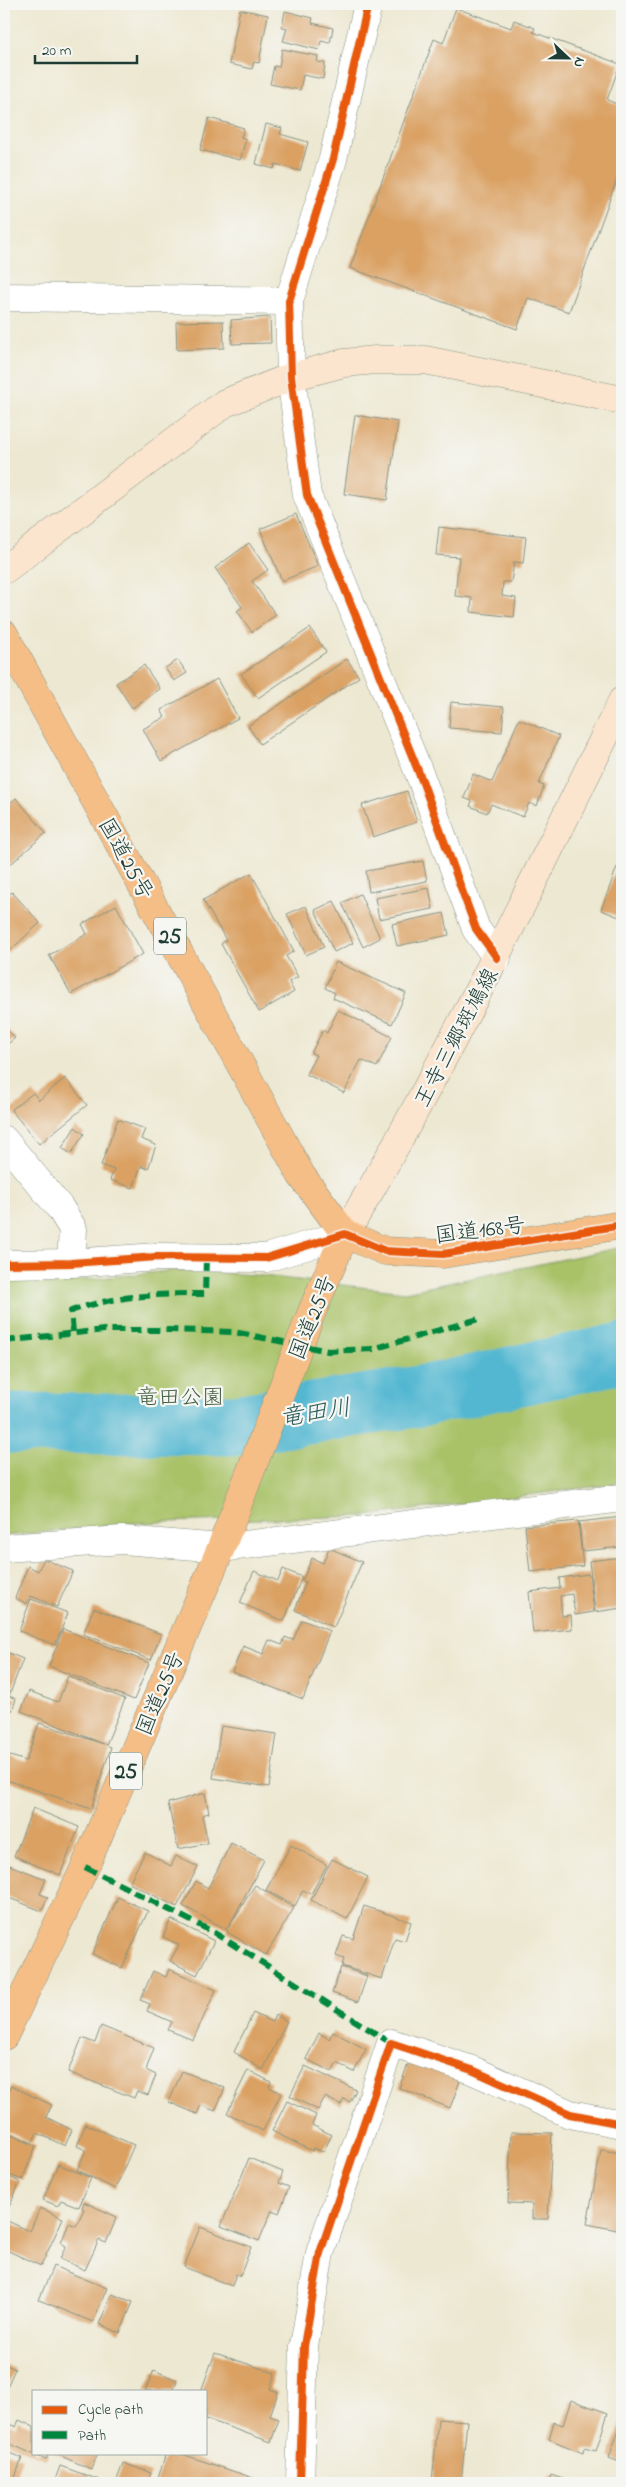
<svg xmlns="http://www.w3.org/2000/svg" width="626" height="2487" font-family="'Indie Flower','Klee One',sans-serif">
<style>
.green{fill:#a9c267;stroke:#64804e}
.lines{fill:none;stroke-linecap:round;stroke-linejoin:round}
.river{stroke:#53b7d1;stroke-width:61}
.building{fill:#daa163}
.street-casing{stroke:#869282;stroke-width:29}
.secondary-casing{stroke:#869282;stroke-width:29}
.highway-casing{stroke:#869282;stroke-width:29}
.street{stroke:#fff;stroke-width:28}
.secondary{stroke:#fbe5cf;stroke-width:28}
.highway{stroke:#f6be87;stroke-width:28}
.quiet{stroke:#00873e;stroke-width:6;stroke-dasharray:12 6;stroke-linecap:butt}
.cycleway-casing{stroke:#f6f6f2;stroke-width:11}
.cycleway{stroke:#e8590c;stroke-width:8}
.labels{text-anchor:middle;stroke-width:4.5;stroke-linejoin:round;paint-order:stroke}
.shield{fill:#f6f6f2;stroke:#60746d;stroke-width:1}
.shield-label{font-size:21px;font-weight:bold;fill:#1f3d34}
.street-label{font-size:22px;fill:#1f3d34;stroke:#f6f6f2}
.park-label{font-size:22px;fill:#425e41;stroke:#f6f6f2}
.water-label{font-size:24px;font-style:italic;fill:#2c5c5b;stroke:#f6f6f2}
</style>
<rect width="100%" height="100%" fill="#f6f6f2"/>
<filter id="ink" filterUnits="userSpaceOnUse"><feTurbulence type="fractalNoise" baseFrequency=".02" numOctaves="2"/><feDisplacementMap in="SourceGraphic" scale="10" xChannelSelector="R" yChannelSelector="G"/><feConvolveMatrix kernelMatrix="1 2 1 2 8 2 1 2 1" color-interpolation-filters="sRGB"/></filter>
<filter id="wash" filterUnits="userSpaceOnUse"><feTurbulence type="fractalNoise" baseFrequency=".0096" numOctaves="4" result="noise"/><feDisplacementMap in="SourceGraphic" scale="20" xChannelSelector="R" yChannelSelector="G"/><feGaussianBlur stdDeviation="1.12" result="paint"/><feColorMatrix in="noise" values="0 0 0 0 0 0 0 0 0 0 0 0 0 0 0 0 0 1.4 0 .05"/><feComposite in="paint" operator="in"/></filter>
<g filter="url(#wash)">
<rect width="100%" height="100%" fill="#ede8d1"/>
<path class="green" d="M622 1247V1483L366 1516 132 1523 4 1536V1280H81L177 1270 254 1275 405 1292Z"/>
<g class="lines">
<path class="river" d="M4 1423 236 1425 427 1395 622 1353"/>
</g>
<g id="blocks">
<g class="building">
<path d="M456 8 511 28 514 20 535 28 533 32 620 64 607 100 622 106V165L569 312 528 298 517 329 350 268 434 39 443 43Z"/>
<path d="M240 9 268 15 259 63 254 62 252 69 229 64Z"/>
<path d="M285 11 313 18 312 23 333 28 330 43 321 41 319 50 283 41 287 28 282 27Z"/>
<path d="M282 49 318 56 317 62 325 63 323 79 303 75 300 90 270 84 274 66 279 67Z"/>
<path d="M209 118 244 128 241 137 246 139 240 160 200 150Z"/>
<path d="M266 124 282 128 280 134 308 142 300 171 275 164 274 169 256 164Z"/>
<path d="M270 317 271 343 232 344 231 320Z"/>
<path d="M223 321 224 348 177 350 176 322Z"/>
<path d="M355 415 398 422 387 500 344 494Z"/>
<path d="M296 514 318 566 282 581 260 529Z"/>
<path d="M439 527 526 537 523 563 514 562 511 582H503L502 596 516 598 514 617 471 612 472 598 455 596 459 557 436 555Z"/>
<path d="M249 543 268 570 252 581 276 615 252 632 237 611 242 607 215 568Z"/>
<path d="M310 628 326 652 258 698 241 674Z"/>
<path d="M347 659 359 677 260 744 248 726Z"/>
<path d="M178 660 187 673 174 681 165 668Z"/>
<path d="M144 665 160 689 132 708 116 683Z"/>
<path d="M217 679 238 718 161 761 143 729 165 717 161 710Z"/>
<path d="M451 702 504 707 502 732 449 728Z"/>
<path d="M519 719 559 736 539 784 544 786 537 806 529 803 523 817 491 804 487 813 470 806 472 801 464 798 473 774 492 782Z"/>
<path d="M407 791 417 822 373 837 362 805Z"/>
<path d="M16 798 46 833 4 870V808Z"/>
<path d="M423 861 427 881 369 892 366 871Z"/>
<path d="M617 867 622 869V918L601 910Z"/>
<path d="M251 873 294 951 286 956 298 977 289 982 294 992 259 1012 221 944 226 940 203 900Z"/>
<path d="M429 888 433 909 379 919 375 898Z"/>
<path d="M12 892 40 923 4 956V899Z"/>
<path d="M360 894 380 938 363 947 342 903Z"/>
<path d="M334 901 353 943 334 952 315 910Z"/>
<path d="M116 905 143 954 71 994 49 955 87 934 82 924Z"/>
<path d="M306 906 324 947 306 955 287 914Z"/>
<path d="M444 913 449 935 397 946 392 924Z"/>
<path d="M336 962 406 993 392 1024 333 998 335 993 325 988Z"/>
<path d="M338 1010 392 1037 377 1067 361 1060 344 1093 306 1074 316 1055 311 1053 323 1030 327 1033Z"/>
<path d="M4 1026 15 1038 4 1047Z"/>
<path d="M65 1078 87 1105 39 1144 11 1110 33 1093 39 1100Z"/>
<path d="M118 1119 145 1129 141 1139 156 1145 148 1169 141 1166 133 1188 110 1180 114 1170 101 1165Z"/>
<path d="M75 1127 84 1134 71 1154 62 1148Z"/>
<path d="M622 1517V1547L582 1551 579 1522Z"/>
<path d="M578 1521 583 1566 530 1572 525 1526Z"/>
<path d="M329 1548 362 1562 334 1627 295 1610 306 1582 302 1581 312 1558 323 1563Z"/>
<path d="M622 1557V1608L595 1612 589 1561Z"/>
<path d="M44 1559 73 1571 57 1607 31 1596 27 1604 15 1598 28 1566 38 1571Z"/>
<path d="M283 1569 302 1577 284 1621 240 1603 254 1571 278 1581Z"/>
<path d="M589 1574 594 1612 575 1615 572 1594 560 1596 562 1616 571 1615 572 1629 533 1633 529 1592 560 1588 559 1578Z"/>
<path d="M31 1599 68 1613 55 1645 19 1631Z"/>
<path d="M94 1608 161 1634 151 1660 83 1634Z"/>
<path d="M302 1620 330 1631 303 1699 232 1672 243 1646 263 1654 269 1640 282 1645 285 1637 293 1640Z"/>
<path d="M63 1629 149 1663 134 1700 49 1666Z"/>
<path d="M4 1651 23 1659 9 1696 16 1699 12 1711 4 1707Z"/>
<path d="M68 1676 125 1699 106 1745 111 1747 91 1809 4 1779V1754L26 1761 39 1723 104 1744 21 1711 29 1691 58 1702Z"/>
<path d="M221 1726 277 1734 269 1787 213 1778Z"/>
<path d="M205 1793 209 1813 202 1815 208 1843 178 1849 168 1803Z"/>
<path d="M33 1808 79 1827 60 1875 14 1856Z"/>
<path d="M231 1843 264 1860 228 1928 255 1885 294 1908 266 1955 227 1932 228 1930 183 1906 196 1881 208 1888Z"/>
<path d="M291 1845 327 1865 311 1894 303 1890 295 1906 266 1890Z"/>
<path d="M145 1852 171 1866 176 1856 198 1867 177 1907 129 1883Z"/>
<path d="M332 1859 368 1877 347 1919 311 1900Z"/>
<path d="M4 1863 46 1879 40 1894 48 1897 42 1911 4 1896Z"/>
<path d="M118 1897 148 1911 122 1968 92 1954Z"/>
<path d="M364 1906 411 1922 405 1941 395 1938 382 1979 342 1966 344 1959 336 1956 343 1936 353 1939Z"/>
<path d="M171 1919 214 1941 197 1975 170 1961 179 1945 163 1937Z"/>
<path d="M341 1967 367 1976 358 2002 332 1993Z"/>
<path d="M169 1969 216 1990 193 2040 168 2030 172 2022 147 2011 150 2004 140 2000 153 1971 166 1977Z"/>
<path d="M253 2013 272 2022 275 2015 287 2021 263 2070 234 2052Z"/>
<path d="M101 2026 154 2048 146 2070 156 2075 148 2095 137 2091 134 2098 68 2072 82 2038 95 2043Z"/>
<path d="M333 2032 366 2049 354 2072 337 2063 332 2072 306 2059 319 2033 329 2039Z"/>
<path d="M410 2059 461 2078 450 2108 399 2088Z"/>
<path d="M305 2066 356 2090 350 2102 344 2099 341 2105 325 2097 318 2110 290 2096Z"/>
<path d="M248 2070 271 2082 269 2087 281 2093 263 2131 227 2113Z"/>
<path d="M182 2071 225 2088 215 2111 201 2105 197 2114 169 2102Z"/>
<path d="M11 2086 52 2105 46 2117 72 2130 65 2146 37 2133 32 2143 4 2130V2102Z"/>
<path d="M287 2101 316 2115 312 2125 332 2135 323 2152 313 2148 312 2151 272 2131Z"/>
<path d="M86 2124 134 2145 115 2189 77 2170 86 2150 77 2146Z"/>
<path d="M4 2132 36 2146 22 2180 4 2173Z"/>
<path d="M511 2132 552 2133 548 2219H532V2204L508 2203Z"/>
<path d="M601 2150 622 2153V2231L587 2224Z"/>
<path d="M249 2158 283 2172 279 2183 289 2187 279 2213 272 2210 259 2241 221 2226Z"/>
<path d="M58 2164 91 2178 79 2207 61 2200 58 2206 43 2200Z"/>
<path d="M4 2175 20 2182 4 2218Z"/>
<path d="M84 2202 117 2217 106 2243 99 2240 85 2270 60 2259 66 2246 61 2243 69 2223 76 2226 84 2209 82 2208Z"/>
<path d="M40 2208 63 2218 41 2266 4 2249 5 2220 30 2231Z"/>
<path d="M200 2227 251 2247 240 2276 236 2274 232 2286 184 2267Z"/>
<path d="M53 2266 107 2288 93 2322 39 2300Z"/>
<path d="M112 2294 133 2302 120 2333 99 2324Z"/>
<path d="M215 2353 275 2373 270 2389 278 2392 270 2416 279 2419 271 2442 206 2419V2391H201Z"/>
<path d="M4 2364 15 2369 4 2393Z"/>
<path d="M154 2370 177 2380 173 2391H145Z"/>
<path d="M571 2400 608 2413 596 2451 584 2448 583 2453 549 2439 554 2422 563 2425Z"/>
<path d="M438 2419 467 2421 461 2483H432Z"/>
<path d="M19 2420 34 2427V2453H49L46 2460 4 2441V2430L7 2423 16 2427Z"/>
<path d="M622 2421V2463L609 2458Z"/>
<path d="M4 2451 22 2458 13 2483H4Z"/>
<path d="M54 2453H98L91 2469Z"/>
<path d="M166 2453H179L268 2483H156Z"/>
<path d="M123 2463 151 2473 147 2483H116Z"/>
<path d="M60 2466 108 2483H54Z"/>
<path d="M551 2475 575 2483H548Z"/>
</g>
</g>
</g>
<g filter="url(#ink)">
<use href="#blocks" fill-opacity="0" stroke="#869282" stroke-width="1"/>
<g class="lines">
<g class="street-casing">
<g id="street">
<path d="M368 4 333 159 289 301 291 377 307 495 423 783 476 929 497 958"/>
<path d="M4 297 289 301"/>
<path d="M4 1140 60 1208 73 1229 71 1263"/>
<path d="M4 1264 71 1263 157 1257 266 1258 345 1234"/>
<path d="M4 1548 123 1540 221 1548 622 1498"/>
<path d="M300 2483 304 2346 320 2253 391 2043 472 2070 570 2114 622 2124"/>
</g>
</g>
<g class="secondary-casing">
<g id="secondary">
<path d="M4 570 225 403 291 377 344 363 376 360H425L622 400"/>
<path d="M345 1234C447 1061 534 881 622 701"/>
</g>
</g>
<g class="highway-casing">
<g id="highway">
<path d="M4 634 301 1175 345 1234"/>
<path d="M345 1234 385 1251 443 1254 622 1225"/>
<path d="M4 2036 85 1867 221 1548 311 1314 345 1234"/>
</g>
</g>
<use href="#street" class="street"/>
<use href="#secondary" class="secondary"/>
<use href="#highway" class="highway"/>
<g class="quiet">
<path d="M73 1332 71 1311C117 1295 157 1294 205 1294L206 1257"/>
<path d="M4 1341 104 1330H169L234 1332 328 1351 373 1349 482 1318"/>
<path d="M85 1867 213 1932 391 2043"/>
</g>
<g class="cycleway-casing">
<g id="cycleway">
<path d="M368 4 333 159 289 301 291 377 307 495 423 783 476 929 497 958"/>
<path d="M4 1264 71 1263 157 1257 266 1258 345 1234 385 1251 443 1254 622 1225"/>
<path d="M300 2483 304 2346 320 2253 391 2043 472 2070 570 2114 622 2124"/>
</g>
</g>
<use href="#cycleway" class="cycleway"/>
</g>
</g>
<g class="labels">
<g class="shield">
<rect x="154" y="917.5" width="32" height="37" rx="4"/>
<rect x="110" y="1752.5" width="32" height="37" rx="4"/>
</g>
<g class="shield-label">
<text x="170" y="943">25</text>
<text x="126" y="1778">25</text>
</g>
<g class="street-label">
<text transform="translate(127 858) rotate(61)" y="8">国道25号</text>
<text transform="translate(455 1037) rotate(-62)" y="8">王寺三郷斑鳩線</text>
<text transform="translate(480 1229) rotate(-7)" y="8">国道168号</text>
<text transform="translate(311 1317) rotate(-68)" y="8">国道25号</text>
<text transform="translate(159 1693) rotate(-67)" y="8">国道25号</text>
</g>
<g class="park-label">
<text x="180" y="1404">竜田公園</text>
</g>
<g class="water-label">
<text transform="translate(315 1412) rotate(-9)" y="8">竜田川</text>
</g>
</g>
<rect width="626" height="2487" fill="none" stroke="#f6f6f2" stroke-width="20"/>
<rect x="32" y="2390" width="175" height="65" fill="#f6f6f2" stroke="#a0aca6"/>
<rect x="42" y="2406" width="25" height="8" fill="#e8590c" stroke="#a0aca6"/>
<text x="78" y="2414" font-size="15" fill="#1f3d34">Cycle path</text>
<rect x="42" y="2431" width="25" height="8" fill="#00873e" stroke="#a0aca6"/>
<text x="78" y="2440" font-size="15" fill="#1f3d34">Path</text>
<g transform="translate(568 58) rotate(112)" stroke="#f6f6f2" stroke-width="4" paint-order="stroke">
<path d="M0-4L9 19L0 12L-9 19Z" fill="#1f3d34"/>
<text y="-8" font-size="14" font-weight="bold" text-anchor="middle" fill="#1f3d34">N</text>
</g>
<path d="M35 55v8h102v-8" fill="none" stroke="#1f3d34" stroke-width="2.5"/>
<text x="42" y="55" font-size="15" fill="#1f3d34" stroke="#f6f6f2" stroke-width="4" paint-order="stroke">20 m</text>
</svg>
